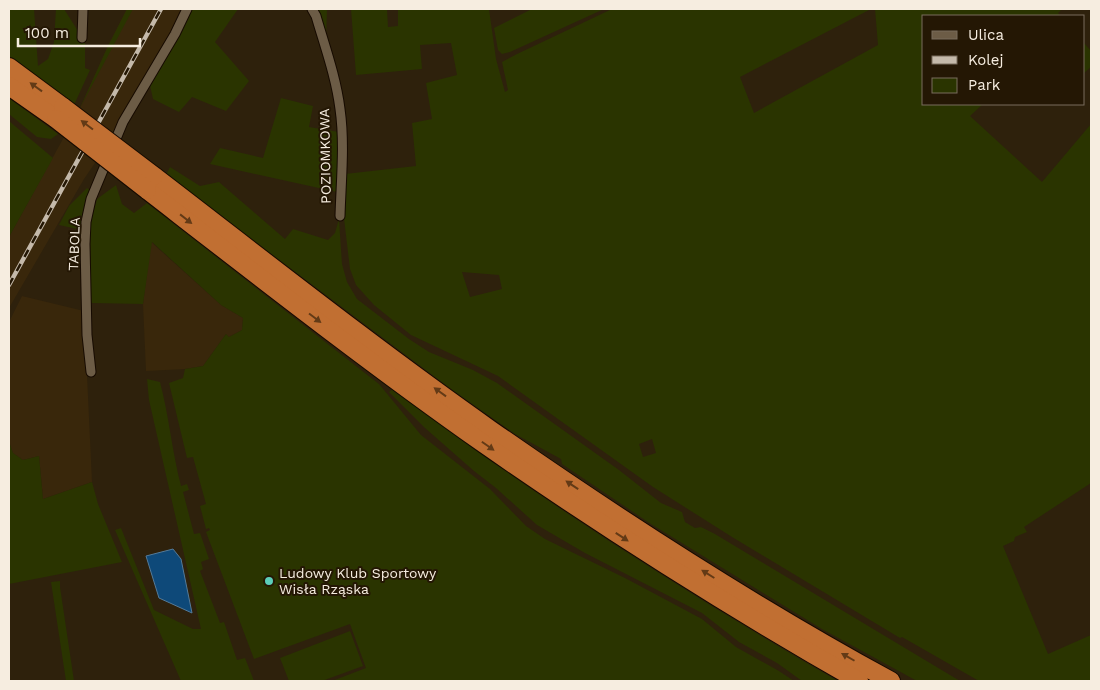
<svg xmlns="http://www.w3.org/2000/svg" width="1100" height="690" font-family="'Work Sans',sans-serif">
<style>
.built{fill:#39270b}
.green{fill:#2a3400;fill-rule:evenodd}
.water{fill:#0e4979;stroke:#547a98}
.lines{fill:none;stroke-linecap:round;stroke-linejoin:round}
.street-casing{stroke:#160a00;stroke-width:11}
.highway-casing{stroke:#160a00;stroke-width:20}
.street{stroke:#6c5c46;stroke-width:9}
.highway{stroke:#c16f32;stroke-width:18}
.rail-casing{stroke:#c4b9aa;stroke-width:4.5}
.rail{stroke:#241704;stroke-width:2.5;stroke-dasharray:8;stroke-linecap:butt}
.highway-bridge-casing{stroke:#160a00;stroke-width:20;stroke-linecap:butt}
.highway-bridge{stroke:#c16f32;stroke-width:18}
.oneway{fill:#633a16}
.poi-dot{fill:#5cceba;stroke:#241704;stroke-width:2}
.labels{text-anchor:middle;stroke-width:4;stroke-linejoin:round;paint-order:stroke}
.street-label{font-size:14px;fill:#f6ede0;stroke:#241704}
.poi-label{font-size:14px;fill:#f6ede0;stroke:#241704;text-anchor:start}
</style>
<rect width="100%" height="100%" fill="#2e210c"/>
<g class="built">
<path d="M127 9H184L112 138 84 179 9 308V237L80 108 108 46Z"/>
<path d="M151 242 221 305 243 318 242 330 229 337 226 334 203 366 185 369 146 371 143 304Z"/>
<path d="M22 296 84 311 92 482 43 499 39 456 23 460 13 453 9 442V322Z"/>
</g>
<g class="green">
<path d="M9 9H34L38 66 48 59 54 42 56 9H64L85 42V68L90 70 74 105 9 56Z"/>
<path d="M127 9H133L80 108 108 46Z"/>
<path d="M190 9H238L215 42 249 81 226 111 192 97 179 112 153 99 149 81Z"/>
<path d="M316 9H327L326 39Z"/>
<path d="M351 9H387L388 27 398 26V9H489L496 59 505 92 508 90 502 62 517 54 612 9H871L740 77 754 113 878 45 875 9H1062L1058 13 1061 16H924V104H983L970 116 1042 182 1091 124V483L1024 527 1027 532 1015 537 1014 541 1003 546 1048 654 1091 635V681H979L902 637 900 638 732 537 653 487 498 376 411 335 374 305 356 285 350 269 343 210 345 174 416 166 412 123 432 119 426 83 457 75 451 43 420 45 422 69 356 75ZM462 272 499 275 502 289 470 297ZM652 439 656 453 643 457 639 444Z"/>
<path d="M532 9H604L510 52 502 54 498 50 494 28Z"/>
<path d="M1084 43 1091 51V67L1084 73Z"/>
<path d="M9 98 58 134 51 139 37 137 9 114Z"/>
<path d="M281 98 313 106 309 127 339 132 337 192 210 164 220 148 263 158Z"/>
<path d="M9 121 53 158 9 237Z"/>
<path d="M170 167 200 186 219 182 285 239 293 229 328 240 335 233 339 219 342 264 347 282 357 299 409 339 429 352 473 370 497 383 619 470 661 503 682 512 685 522 695 528 701 527 715 534 960 681H917L822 629 651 524 562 464 561 459 515 434 451 389 166 175Z"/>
<path d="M116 185 122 204 134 213 147 203 379 384 421 435 490 489 526 526 545 539 625 578 702 619 736 647 779 671 794 681H332L366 668 350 624 254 659 206 532 210 530 209 528 206 529 200 506 206 504 193 457 187 458 169 383 183 378 185 369 203 366 226 334 229 337 242 330 243 318 221 305 152 242 143 304 91 303 90 223 97 199Z"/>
<path d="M87 188 90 190 82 230 59 225 69 206Z"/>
<path d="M147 379 160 382C169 416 172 451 181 486L187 484 189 490 183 492 194 534 200 533 209 559 201 562 203 569 200 571 220 623 224 622 237 660 245 658 254 681H181L115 530 121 528 154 610 193 629H201L149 400Z"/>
<path d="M393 389C426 414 460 439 494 463 605 541 720 613 838 681H802L777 663 739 642 702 613 585 553 537 525 496 488 474 471 425 428 389 392Z"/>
<path d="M9 442 13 453 23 460 39 456 43 499 92 482 98 504 122 562 9 584Z"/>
<path d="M60 581V587L74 681H66L51 582Z"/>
<path d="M350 631 363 666 322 681H289L280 658Z"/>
</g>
<path class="water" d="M173 549 181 559 192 613 159 598 146 556Z"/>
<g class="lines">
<g class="street-casing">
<g id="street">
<path d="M312 9 316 16C325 47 336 77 340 109 345 144 341 181 340 216"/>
<path d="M82 38 83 9"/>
<path d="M91 372 87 335 85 244 86 222 91 199 123 122 175 34 187 9"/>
</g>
</g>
<g class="highway-casing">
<g id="highway">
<path d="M9 67 63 107"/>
<path d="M9 86 56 119"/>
<path d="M154 176C266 262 376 349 491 430 620 520 753 606 891 681"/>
<path d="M147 190C258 276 369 363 484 444 606 529 731 608 859 681"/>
</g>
</g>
<use href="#street" class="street"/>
<use href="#highway" class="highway"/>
<g class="rail-casing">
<path id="rail" d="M9 285 161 9"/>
</g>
<use href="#rail" class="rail"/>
<g class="highway-bridge-casing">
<g id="highway-bridge">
<path d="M63 107 154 176"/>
<path d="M56 119 147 190"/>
</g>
</g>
<use href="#highway-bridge" class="highway-bridge"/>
</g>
<defs><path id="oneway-solid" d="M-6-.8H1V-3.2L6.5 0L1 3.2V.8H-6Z" transform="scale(1.25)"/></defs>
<g class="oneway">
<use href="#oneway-solid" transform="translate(36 87) rotate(-144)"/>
<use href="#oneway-solid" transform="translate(87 125) rotate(-143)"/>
<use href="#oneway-solid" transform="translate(186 219) rotate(38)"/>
<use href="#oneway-solid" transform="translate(315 318) rotate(37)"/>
<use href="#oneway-solid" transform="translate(440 392) rotate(-144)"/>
<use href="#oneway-solid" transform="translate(488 446) rotate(35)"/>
<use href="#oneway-solid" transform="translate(572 485) rotate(-146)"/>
<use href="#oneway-solid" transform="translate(622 537) rotate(33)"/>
<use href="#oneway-solid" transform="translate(708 574) rotate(-148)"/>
<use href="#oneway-solid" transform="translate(848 657) rotate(-150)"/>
</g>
<circle class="poi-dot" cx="269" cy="581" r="5"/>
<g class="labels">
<g class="street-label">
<text transform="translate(325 156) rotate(-91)" y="5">POZIOMKOWA</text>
<text transform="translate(74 244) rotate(-88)" y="5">TABOLA</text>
</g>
<g class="poi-label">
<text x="279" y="578">Ludowy Klub Sportowy<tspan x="279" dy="16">Wisła Rząska</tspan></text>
</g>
</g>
<rect width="1100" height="690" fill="none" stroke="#f6ede0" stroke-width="20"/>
<rect x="922" y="15" width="162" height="90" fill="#241704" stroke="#786d5c"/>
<rect x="932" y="31" width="25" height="8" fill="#6c5c46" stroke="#786d5c"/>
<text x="968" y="40" font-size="15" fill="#f6ede0">Ulica</text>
<rect x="932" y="56" width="25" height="8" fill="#c4b9aa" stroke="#786d5c"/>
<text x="968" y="65" font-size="15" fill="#f6ede0">Kolej</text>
<rect x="932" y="78" width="25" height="15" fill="#2a3400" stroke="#786d5c"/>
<text x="968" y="90" font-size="15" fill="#f6ede0">Park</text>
<path d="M18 38v8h122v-8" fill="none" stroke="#f6ede0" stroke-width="2.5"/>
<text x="25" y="38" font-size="15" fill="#f6ede0" stroke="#241704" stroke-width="4" paint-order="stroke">100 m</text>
</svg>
